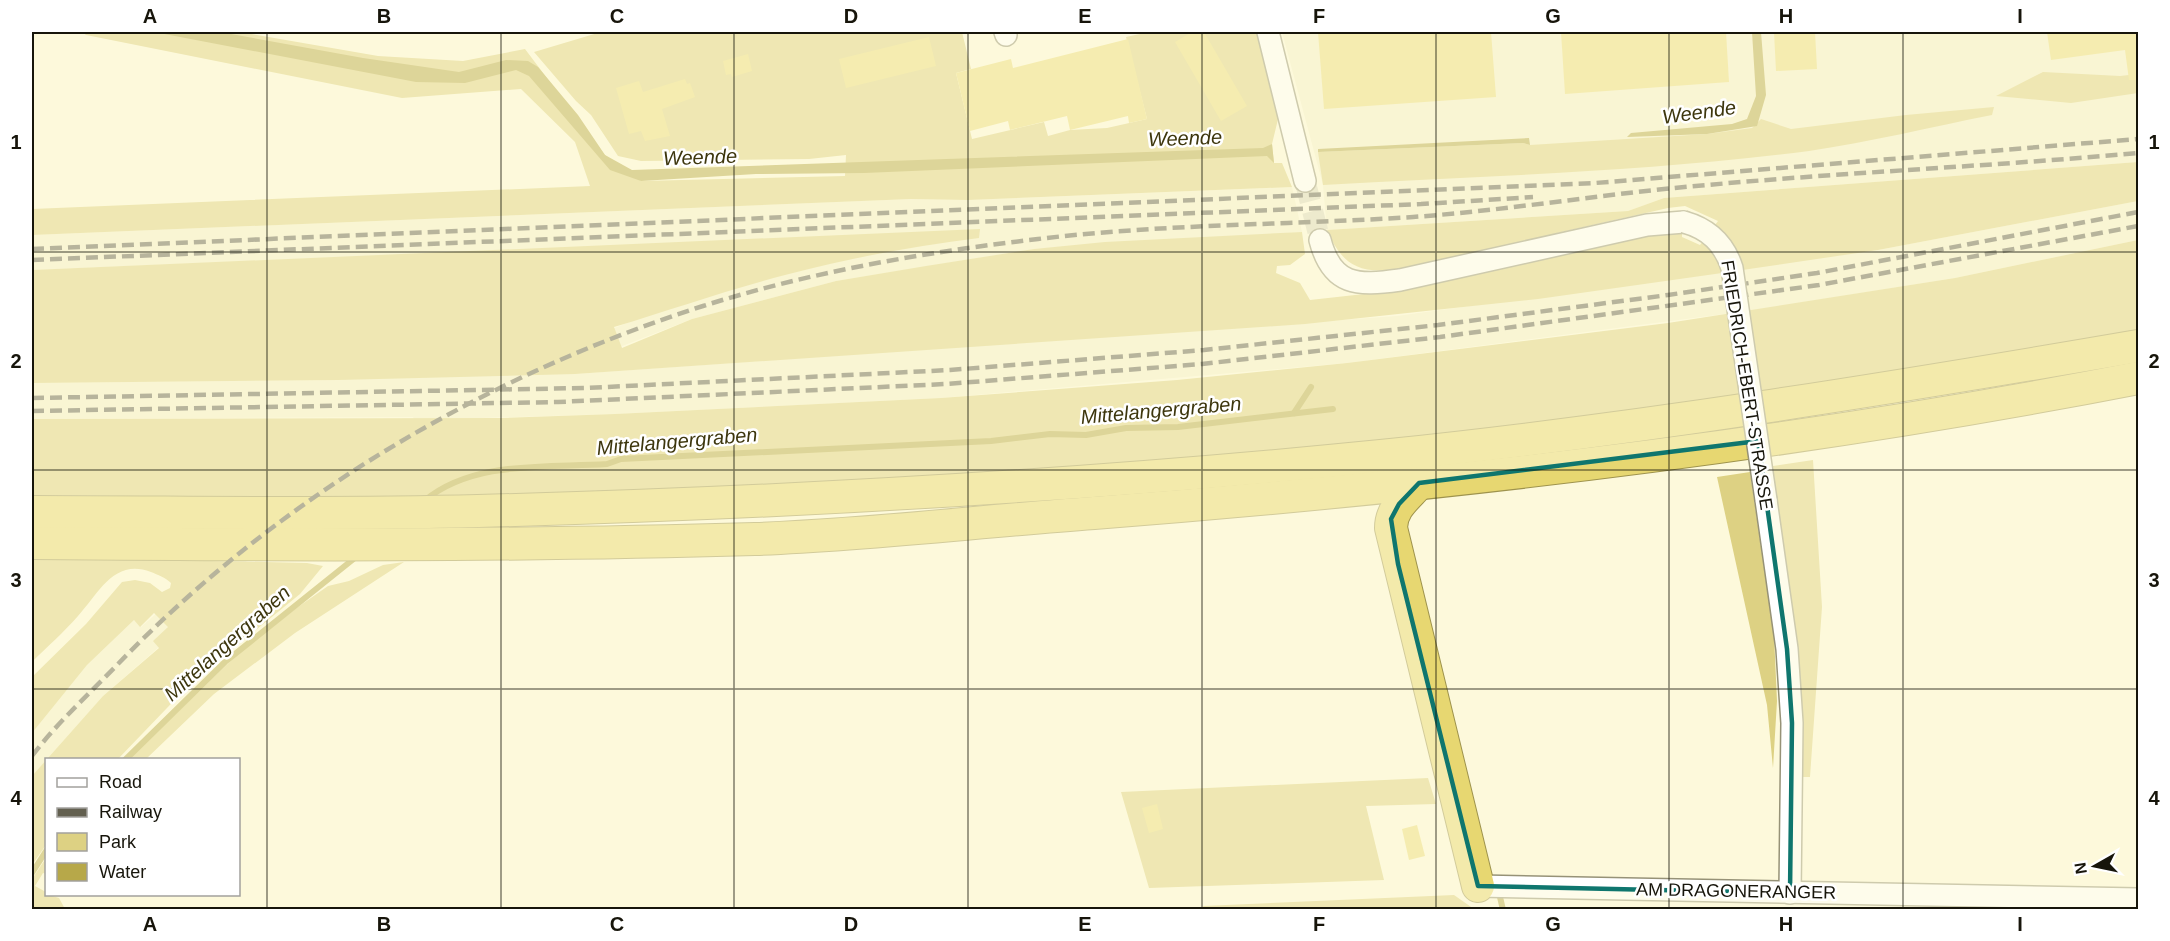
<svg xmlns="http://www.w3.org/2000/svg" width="2170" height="941" font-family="Helvetica,sans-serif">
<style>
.built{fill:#f4efc9}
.green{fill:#ddd183}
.water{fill:#b7a849}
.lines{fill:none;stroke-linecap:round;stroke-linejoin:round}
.stream{stroke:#b7a849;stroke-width:6}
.building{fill:#ebdc7d}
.minor-tunnel{stroke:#dad7bc;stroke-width:21;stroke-dasharray:21 10;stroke-linecap:butt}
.minor-casing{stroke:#969277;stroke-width:24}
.highway-casing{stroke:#9e934d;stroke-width:34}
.minor{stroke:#fff;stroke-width:21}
.highway{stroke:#e7d771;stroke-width:32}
.rail{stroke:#636050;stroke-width:4.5;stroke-dasharray:12 6;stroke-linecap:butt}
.minor-bridge-casing{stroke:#969277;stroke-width:24;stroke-linecap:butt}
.minor-bridge{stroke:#fff;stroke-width:21}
.marked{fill:none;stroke:#0f766e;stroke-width:4.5;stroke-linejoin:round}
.grid{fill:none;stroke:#17150b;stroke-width:1.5;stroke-opacity:0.55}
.labels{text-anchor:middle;stroke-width:5;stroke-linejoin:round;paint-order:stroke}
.street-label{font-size:18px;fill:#17150b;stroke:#fff}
.water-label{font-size:20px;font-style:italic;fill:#3d360d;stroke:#fff}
.neatline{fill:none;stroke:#17150b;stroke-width:2}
.grid-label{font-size:20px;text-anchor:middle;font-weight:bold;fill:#17150b}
</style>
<rect width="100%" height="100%" fill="#fdf9db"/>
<g class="built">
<path d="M1282 32H2138V162L1664 198 1628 211 1327 230 1323 185Z"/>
<path d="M1292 187 1302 232 1034 249 836 281 692 319 599 355 575 374 1397 316 1878 250 2138 201V240L1955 278 1755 310 1347 363 941 398 615 414 479 418 262 548 154 641 159 647 103 696 32 776V733L87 665 134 620 141 627 250 532 414 417 32 419V383L338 380 592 337 642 317 639 245 32 270V235L911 199 968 200Z"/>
</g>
<g class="green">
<path d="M82 32H240L378 56 463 61 525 49 605 155 641 181 845 176 846 155 809 159 641 161 618 156 591 115 576 101 534 52 601 32H962L971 69 956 73 972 139 1044 122 1048 136 1070 130 1107 128 1147 119 1126 37 1149 32H1259L1280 111 1272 144 1274 163H1282L1292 187 968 200 911 199 32 235V209L590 186 575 142 521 89 402 98 86 35Z"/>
<path d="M2043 72 2120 76 2138 74V93L2071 103 1996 96Z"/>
<path d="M1994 107 1992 115C1931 127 1870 142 1809 151 1648 172 1484 176 1323 185L1318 152 1523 143 1530 145 1707 134 1752 128 1761 119 1791 129 1906 115Z"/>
<path d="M2138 162V201L1878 250 1715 274 1538 299 1305 324 575 374 338 380 32 383V270L980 229 979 238C914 246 849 258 785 275 727 290 670 310 614 327L622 348 692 319 836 281 926 266 1034 249 1105 242 1302 232 1305 254 1290 265 1277 266 1276 273 1300 283 1310 300 1373 293 1659 234H1682V237L1700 245 1718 221 1685 206 1668 208 1557 233 1527 244 1391 273 1389 270C1354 273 1340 260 1327 230L1628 211 1664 198Z"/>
<path d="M2138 240V332L1765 393 1536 423 1292 451 867 483 494 496 294 498 32 495V419L501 418 615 414 941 398 1177 380 1347 363 1668 323 1955 278Z"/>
<path d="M1813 460 1822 607 1810 777H1801L1796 656 1773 466Z"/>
<path d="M1750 472 1774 635 1777 701 1773 768 1767 705 1717 477Z"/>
<path d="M32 557 307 563 323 566 300 594 191 683 118 759 46 760V845L32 865V776L103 696 159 648 153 641 168 627 154 613 140 627 134 620 87 665 32 733V677L86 624 122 582 135 580 150 583 162 592 170 588 171 583C165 577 158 575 151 572 114 558 99 593 78 616 64 632 47 647 32 662Z"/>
<path d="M404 562 295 633 214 694 146 759H129L240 652 298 607 328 586 349 581 383 565Z"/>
<path d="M1428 778 1436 804 1366 806 1384 880 1149 888 1121 792Z"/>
<path d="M46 858V874L43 873 35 886 46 892V894L59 898 65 909H32V879Z"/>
<path d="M1454 895 1474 909 1204 910 1203 906Z"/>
</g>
<g class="water">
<path d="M154 32H220L363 58 459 72 506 60 528 61 538 67 578 115 605 155 632 170 1263 148 1272 144 1274 163 1267 156 864 173 756 174 641 181 610 170 529 76 516 70 465 83 416 82Z"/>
<path d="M1752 32H1761L1766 95 1757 126 1707 134 1627 137 1631 133 1732 124 1747 119 1756 96Z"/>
<path d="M1529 138 1530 145 1523 143 1318 152V149Z"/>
</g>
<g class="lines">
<g class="stream">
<path d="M1294 413 1311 387"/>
<path d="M424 501C473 460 546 468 607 464L621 459 991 441 1050 434 1086 435 1126 428 1178 427 1333 409"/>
<path d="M125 760 225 662 356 557"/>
<path d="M32 873 46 851"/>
<path d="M1500 897 1503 910"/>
</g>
</g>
<g class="building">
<path d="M1192 32H1204L1247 106 1221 121 1175 42Z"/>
<path d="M1318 32H1491L1496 97 1324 109Z"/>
<path d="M1561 32H1726L1729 82 1565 94Z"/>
<path d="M1774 32H1815L1817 69 1776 71Z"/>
<path d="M2047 32H2137L2139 80H2129L2125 50 2051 60Z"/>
<path d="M929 37 936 66 846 88 839 59Z"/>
<path d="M1128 39 1147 119 1129 123 1128 116 1070 130 1067 116 1010 130 1008 121 970 131 956 73 1011 59 1013 68Z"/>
<path d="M748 54 752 71 732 77 731 74 726 75 723 61Z"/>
<path d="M685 79 687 84 690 83 695 97 662 109 670 136 645 141 641 131 629 134 616 88 639 81 643 92Z"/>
<path d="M1157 804 1163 829 1149 833 1142 808Z"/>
<path d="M1417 825 1425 856 1409 860 1402 829Z"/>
</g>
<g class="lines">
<path class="minor-tunnel" d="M1305 181 1320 240"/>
<g class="minor-casing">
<g id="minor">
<path d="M1005 32 1006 35"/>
<path d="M1268 32 1305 181"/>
<path d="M1320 240C1332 286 1357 286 1400 280L1647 225 1684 222"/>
<path d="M1766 500 1787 649 1792 723 1790 893"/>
<path d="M1478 886 2138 899"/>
</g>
</g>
<g class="highway-casing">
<g id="highway">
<path d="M1419 483C1407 497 1391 508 1391 528L1478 886"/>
<path d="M32 512C180 512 329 515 478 511 779 503 1081 486 1381 456 1635 430 1887 389 2138 346"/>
<path d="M32 543C273 545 514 546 755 539 868 535 982 521 1094 513 1444 486 1794 445 2138 378"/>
</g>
</g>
<use href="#minor" class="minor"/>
<use href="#highway" class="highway"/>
<g class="rail">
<path d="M32 249 1595 183 2138 139"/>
<path d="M32 260 1421 204 1533 197"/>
<path d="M32 398 586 388 950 370 1204 350 1438 325 1668 295 1817 273 2138 212"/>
<path d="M32 411 558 402 946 384 1202 364 1440 337 1819 285 2138 226"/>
<path d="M32 756C57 723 88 695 117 665 278 498 482 377 703 306 810 272 926 252 1038 239 1162 224 1288 225 1413 217 1511 210 1609 193 1707 185 1851 172 1995 166 2138 153"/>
</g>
<g class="minor-bridge-casing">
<path id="minor-bridge" d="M1684 222C1709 229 1724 243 1732 268L1766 500"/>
</g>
<use href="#minor-bridge" class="minor-bridge"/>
</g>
<path d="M0 0H2170V941H0ZM1758 441 1787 649 1792 723 1790 893 1478 886 1398 564 1391 519 1399 504 1419 483Z" fill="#fdf9db" fill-opacity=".55" fill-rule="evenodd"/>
<path class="marked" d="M1758 441 1787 649 1792 723 1790 893 1478 886 1398 564 1391 519 1399 504 1419 483Z"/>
<path class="grid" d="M267 32V910M501 32V910M734 32V910M968 32V910M1202 32V910M1436 32V910M1669 32V910M1903 32V910M32 252H2138M32 470H2138M32 689H2138"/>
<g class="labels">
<g class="street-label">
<text transform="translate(1747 385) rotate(81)" y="6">FRIEDRICH-EBERT-STRASSE</text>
<text transform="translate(1736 891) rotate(1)" y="6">AM DRAGONERANGER</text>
</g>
<g class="water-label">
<text transform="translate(1699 112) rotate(-8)" y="7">Weende</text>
<text transform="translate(1185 138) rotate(-2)" y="7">Weende</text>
<text transform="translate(700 157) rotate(-2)" y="7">Weende</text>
<text transform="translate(1161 410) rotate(-5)" y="7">Mittelangergraben</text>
<text transform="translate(677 441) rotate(-5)" y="7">Mittelangergraben</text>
<text transform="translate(227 643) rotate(-42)" y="7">Mittelangergraben</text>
</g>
</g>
<rect width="2170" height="941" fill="none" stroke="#ffffff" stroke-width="66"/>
<rect x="45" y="758" width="195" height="138" fill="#ffffff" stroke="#a2a19d" stroke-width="1.5"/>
<rect x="57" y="778" width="30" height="9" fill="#ffffff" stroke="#a2a19d" stroke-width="1.5"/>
<text x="99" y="788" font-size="18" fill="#17150b">Road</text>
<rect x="57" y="808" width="30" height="9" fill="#636050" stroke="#a2a19d" stroke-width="1.5"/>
<text x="99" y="818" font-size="18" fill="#17150b">Railway</text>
<rect x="57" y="833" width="30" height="18" fill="#ddd183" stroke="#a2a19d" stroke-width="1.5"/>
<text x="99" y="848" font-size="18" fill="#17150b">Park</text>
<rect x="57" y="863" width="30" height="18" fill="#b7a849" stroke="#a2a19d" stroke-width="1.5"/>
<text x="99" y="878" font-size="18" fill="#17150b">Water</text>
<g transform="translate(2095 866) rotate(261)" stroke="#ffffff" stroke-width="4.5" paint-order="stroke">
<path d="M0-4.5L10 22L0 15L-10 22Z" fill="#17150b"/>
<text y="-9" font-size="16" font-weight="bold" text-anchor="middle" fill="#17150b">N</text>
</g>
<rect x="33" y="33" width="2104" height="875" class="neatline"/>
<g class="grid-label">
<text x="150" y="23">A</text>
<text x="384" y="23">B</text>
<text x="617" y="23">C</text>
<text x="851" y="23">D</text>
<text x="1085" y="23">E</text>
<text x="1319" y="23">F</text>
<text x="1553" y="23">G</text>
<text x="1786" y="23">H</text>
<text x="2020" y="23">I</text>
<text x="16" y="149">1</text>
<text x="2154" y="149">1</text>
<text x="16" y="368">2</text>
<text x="2154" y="368">2</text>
<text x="16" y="587">3</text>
<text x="2154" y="587">3</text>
<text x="16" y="805">4</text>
<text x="2154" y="805">4</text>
<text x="150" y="931">A</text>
<text x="384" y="931">B</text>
<text x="617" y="931">C</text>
<text x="851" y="931">D</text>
<text x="1085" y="931">E</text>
<text x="1319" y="931">F</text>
<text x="1553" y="931">G</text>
<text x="1786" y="931">H</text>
<text x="2020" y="931">I</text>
</g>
</svg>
